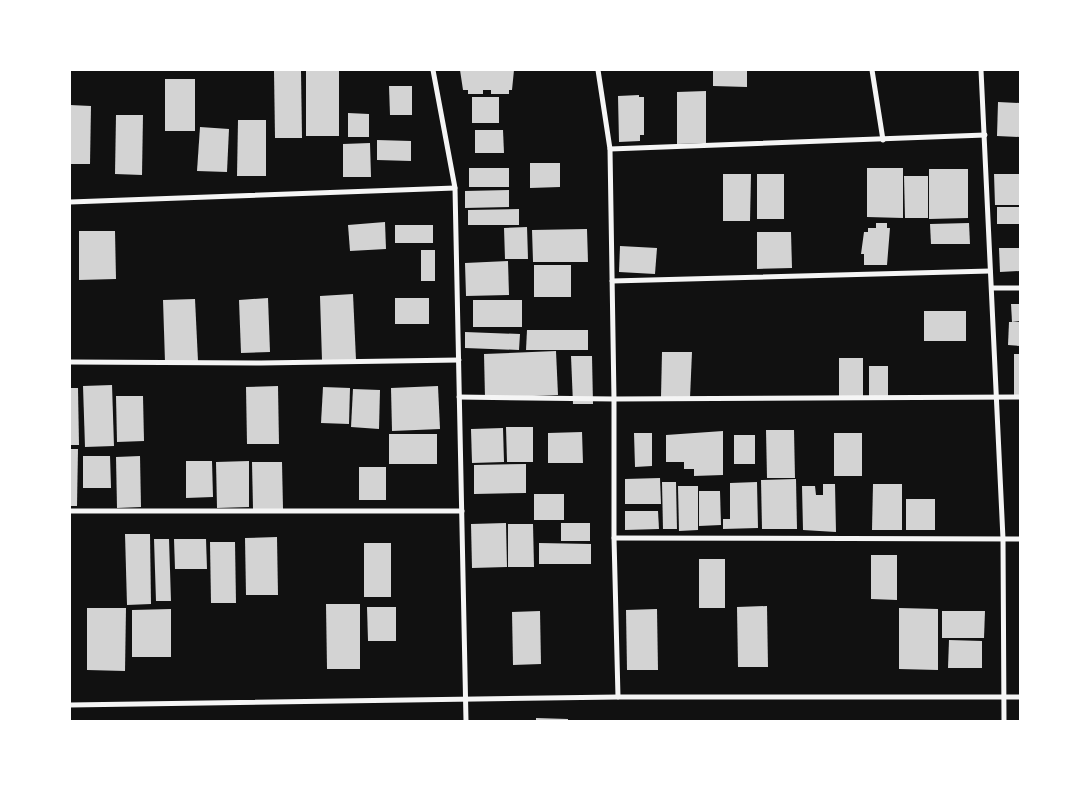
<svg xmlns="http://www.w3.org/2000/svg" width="1090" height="791" font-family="Lora,serif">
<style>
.building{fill:#d3d3d3}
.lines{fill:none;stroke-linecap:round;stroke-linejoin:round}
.minor{stroke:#f5f5f5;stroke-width:5}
</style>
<rect width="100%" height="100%" fill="#111"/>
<g class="building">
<rect x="306" y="70" width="33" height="66"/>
<path d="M460 70H514L512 90H509V94H491V90H483V94H468V90H463Z"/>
<path d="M713 70H747V87L713 86Z"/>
<path d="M274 71H301L302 138H275Z"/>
<rect x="165" y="79" width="30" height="52"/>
<path d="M389 86H412V115H390Z"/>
<path d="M706 91V143L677 144V92Z"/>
<path d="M639 95V97H644V135H640V141L619 142 618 96Z"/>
<rect x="472" y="97" width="27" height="26"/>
<path d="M998 102 1020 103V137L997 136Z"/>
<path d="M70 105 91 106 90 164H70Z"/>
<path d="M348 113 369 114V137H348Z"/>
<path d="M116 115H143L142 175 115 174Z"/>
<path d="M238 120H266V176H237Z"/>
<path d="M200 127 229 129 227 172 197 171Z"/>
<path d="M475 130H503L504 153H475Z"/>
<path d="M377 140 411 141V161L377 160Z"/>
<path d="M370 143 371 177H343V144Z"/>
<path d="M530 163H560V187L530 188Z"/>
<rect x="469" y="168" width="40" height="19"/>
<path d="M867 168H903V218L867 217Z"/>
<path d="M929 169H968V218L929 219Z"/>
<path d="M723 174H751L750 221H723Z"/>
<rect x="757" y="174" width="27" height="45"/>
<path d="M994 174H1020V205H995Z"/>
<path d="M904 176H928V218H905Z"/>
<path d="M509 190V207L465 208V191Z"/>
<rect x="997" y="207" width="23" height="17"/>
<path d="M519 209V225H468V210Z"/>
<path d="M385 222 386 249 350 251 348 225Z"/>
<path d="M876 223H887V228H890L887 265H864V254H861L864 232H868V228H876Z"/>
<path d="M969 223 970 244H931L930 224Z"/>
<rect x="395" y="225" width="38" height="18"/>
<path d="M527 227 528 259H505L504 228Z"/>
<path d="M587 229 588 262H533L532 230Z"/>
<path d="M79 231H115L116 279 79 280Z"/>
<path d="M757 232H791L792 268 757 269Z"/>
<path d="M620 246 657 248 655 274 619 272Z"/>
<path d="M999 248H1020V271L1000 272Z"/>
<rect x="421" y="250" width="14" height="31"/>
<path d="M508 261 509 295 466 296 465 263Z"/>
<rect x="534" y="265" width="37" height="32"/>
<path d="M353 294 356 360 322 361 320 296Z"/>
<path d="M268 298 270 352 241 353 239 300Z"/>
<rect x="395" y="298" width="34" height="26"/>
<path d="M195 299 198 361 165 362 163 300Z"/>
<rect x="473" y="300" width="49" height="27"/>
<path d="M1011 304H1020V321L1012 322Z"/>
<rect x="924" y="311" width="42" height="30"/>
<path d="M1009 322H1020V346L1008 345Z"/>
<path d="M527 330H588V350H526Z"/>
<path d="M465 332 520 334 519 350 465 348Z"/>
<path d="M556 351 558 395 485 398 484 354Z"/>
<path d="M662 352H692L690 398 661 397Z"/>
<rect x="1014" y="354" width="6" height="41"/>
<path d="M571 356H592L593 404H573Z"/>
<rect x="839" y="358" width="24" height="38"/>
<rect x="869" y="366" width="19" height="30"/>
<path d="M112 385 114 446 85 447 83 386Z"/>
<path d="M278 386 279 444H247L246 387Z"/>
<path d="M438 386 440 429 392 431 391 388Z"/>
<path d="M323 387 350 388 349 424 321 423Z"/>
<path d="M70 388H78L79 445H70Z"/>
<path d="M353 389 380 390 379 429 351 427Z"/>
<path d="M116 396H143L144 441 117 442Z"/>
<path d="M506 427H533V462H507Z"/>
<path d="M503 428 504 462 472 463 471 429Z"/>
<path d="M766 430H794L795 478H767Z"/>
<path d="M723 431V475L694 476V469H684V462H666V435Z"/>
<path d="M582 432 583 463H548V433Z"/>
<path d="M634 433H652V466L635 467Z"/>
<rect x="834" y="433" width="28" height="43"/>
<rect x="389" y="434" width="48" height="30"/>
<rect x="734" y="435" width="21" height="29"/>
<path d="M70 449H78L77 506H70Z"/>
<path d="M83 456H110L111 488H83Z"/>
<path d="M140 456 141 507 117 508 116 457Z"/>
<path d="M186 461H212L213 497 186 498Z"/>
<path d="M249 461V507L217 508 216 462Z"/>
<path d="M252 462H282L283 509H253Z"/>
<path d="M526 464V493L474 494V465Z"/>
<rect x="359" y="467" width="27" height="33"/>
<path d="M660 478 661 504H625V479Z"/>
<path d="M796 479 797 529H762L761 480Z"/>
<path d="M662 482H676L677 529H663Z"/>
<path d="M757 482 758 528 723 529V519H730V483Z"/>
<path d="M823 484H835L836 532 803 530 802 486H815L816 495H823Z"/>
<path d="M873 484H902V530H872Z"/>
<path d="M678 486H698V530L679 531Z"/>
<path d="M699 491H720L721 525 699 526Z"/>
<rect x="534" y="494" width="30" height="26"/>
<rect x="906" y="499" width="29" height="31"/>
<path d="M625 511H658L659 529 625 530Z"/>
<path d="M506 523 507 567 472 568 471 524Z"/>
<rect x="561" y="523" width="29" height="18"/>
<path d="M508 524H533L534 567H508Z"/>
<path d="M125 534H150L151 604 127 605Z"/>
<path d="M277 537 278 595H246L245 538Z"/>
<path d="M154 539H169L171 601H156Z"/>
<path d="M174 539H206L207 569H175Z"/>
<path d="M210 542H235L236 603H211Z"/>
<rect x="364" y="543" width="27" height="54"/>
<path d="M539 543 591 544V564H539Z"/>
<path d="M871 555H897V600L871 599Z"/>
<rect x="699" y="559" width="26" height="49"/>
<path d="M326 604H360V669H327Z"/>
<path d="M767 606 768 667H738L737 607Z"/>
<path d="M367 607H396V641H368Z"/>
<path d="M87 608H126L125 671 87 670Z"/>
<path d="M899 608 938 609V670L899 669Z"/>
<path d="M171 609V657H132V610Z"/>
<path d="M657 609 658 670H627L626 610Z"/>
<path d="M540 611 541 664 513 665 512 612Z"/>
<path d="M942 611H985L984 638H942Z"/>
<path d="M949 640 982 641V668H948Z"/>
<path d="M536 718 568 719V721H536Z"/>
</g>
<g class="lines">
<g class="minor">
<path d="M433 70 455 188 466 721"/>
<path d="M598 70 610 149 614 399V538L618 697"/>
<path d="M872 70 883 140"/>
<path d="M981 70 1003 539 1004 721"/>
<path d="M610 149 985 135"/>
<path d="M70 202 455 188"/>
<path d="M612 281 990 271"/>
<path d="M992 288H1020"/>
<path d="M70 362 261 363 459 360"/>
<path d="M459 397 614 399 1020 397"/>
<path d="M70 511H462"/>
<path d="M614 538 1020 539"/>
<path d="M70 705 618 697H1020"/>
</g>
</g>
<rect width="1090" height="791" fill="none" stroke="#ffffff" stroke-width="142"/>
</svg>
